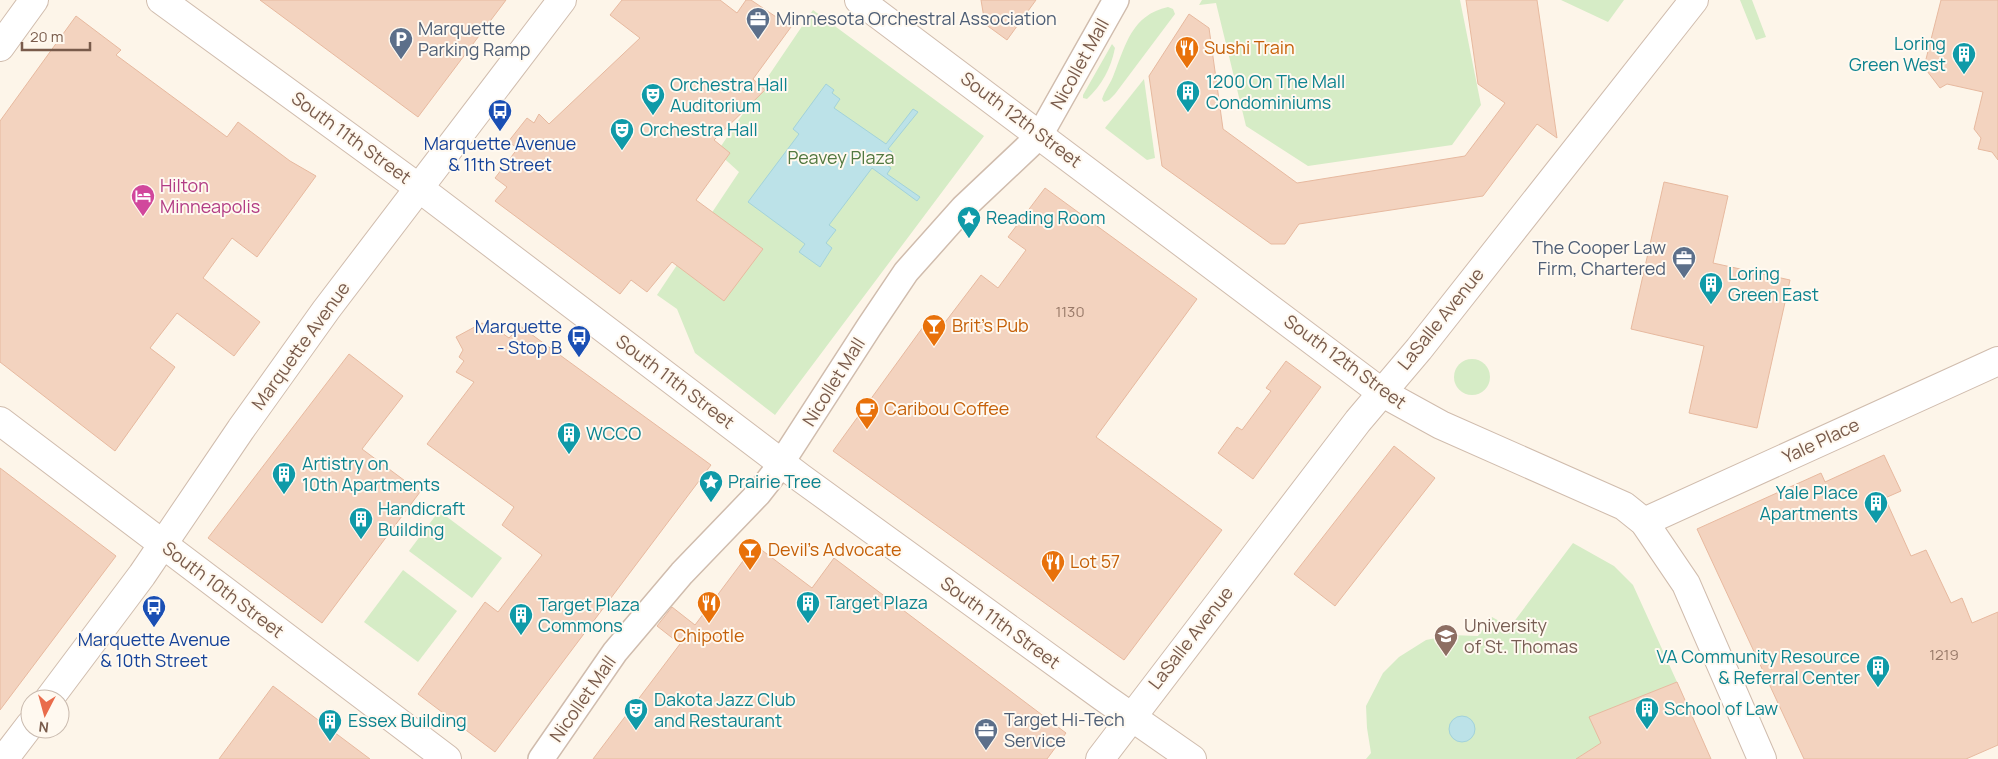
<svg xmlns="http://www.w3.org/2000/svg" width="1998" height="759" font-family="Manrope,sans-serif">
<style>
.green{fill:#d6ecc6}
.water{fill:#bce2e8;stroke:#a2d2da}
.building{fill:#f3d3bf;stroke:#e7b99f}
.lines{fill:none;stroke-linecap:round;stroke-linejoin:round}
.minor-casing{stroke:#d0bcad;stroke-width:28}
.tertiary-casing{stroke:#d0bcad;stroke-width:30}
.minor{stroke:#fff;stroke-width:25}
.tertiary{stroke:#fff;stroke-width:28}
.labels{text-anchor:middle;stroke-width:4;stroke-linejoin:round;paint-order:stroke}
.number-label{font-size:15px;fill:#987968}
.service-label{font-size:18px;fill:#4e5e75;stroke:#fff9f0;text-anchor:start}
.culture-label{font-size:18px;fill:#0d838f;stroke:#fff9f0;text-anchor:start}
.food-label{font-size:18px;fill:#c56008;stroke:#fff9f0;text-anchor:start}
.street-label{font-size:18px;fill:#795b4b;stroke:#fff9f0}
.transit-label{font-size:18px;fill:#164399;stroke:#fff9f0}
.park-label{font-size:18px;fill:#527940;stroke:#fff9f0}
.hotel-label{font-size:18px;fill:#b23c85;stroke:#fff9f0;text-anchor:start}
.education-label{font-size:18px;fill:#785e54;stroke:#fff9f0;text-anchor:start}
</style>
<rect width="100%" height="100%" fill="#fdf5e9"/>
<g class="green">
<path d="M1202 0H1460L1481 105 1452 145 1308 166 1246 126 1216 3 1199 5Z"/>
<path d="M1561 0H1624L1608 22Z"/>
<path d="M1740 0H1752L1766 37 1756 40Z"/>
<path d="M1168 7 1173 9 1175 14 1115 94 1109 100 1104 102 1102 99C1105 90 1111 83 1114 74 1126 44 1132 15 1168 7Z"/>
<path d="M813 10 984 136 775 415 695 353 677 309 657 295 739 172 717 152Z"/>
<path d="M1112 44 1115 48C1111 68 1102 85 1087 99L1083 98V95Z"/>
<path d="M1144 79 1155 158 1147 160 1105 128Z"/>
<circle cx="1472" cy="377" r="18"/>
<path d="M439 511 502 558 472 598 409 551Z"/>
<path d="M1573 543 1614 566 1633 585 1677 682 1590 717 1601 743 1576 759H1366L1371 753 1367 728 1366 706 1383 673 1399 657 1426 640 1451 635 1478 636 1492 617 1510 627Z"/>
<path d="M403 570 457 611 418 662 364 622Z"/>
</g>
<g class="water">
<path d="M826 84 834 90 832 93 840 99 834 108 886 144 913 109 918 112 888 149 892 152 884 163 891 168 887 174 920 197 917 201 872 168 829 225 836 230 826 243 832 248 820 267 799 252 805 244 748 202 799 134 793 129Z"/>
<circle cx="1462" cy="729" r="13"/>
</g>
<g class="building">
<path d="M260 0H506L418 117Z"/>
<path d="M622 0H720L737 13 746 0H751L791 27 753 79 765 90 714 140 730 153 696 200 763 249 724 301 672 262 647 292 631 280 620 294 495 201 507 187 495 178 518 148 508 142 527 118 534 123 539 114 549 124 640 38 610 15Z"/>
<path d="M981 0H1036L1007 40 985 24Z"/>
<path d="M1466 0H1537L1557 138 1537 124 1483 196 1299 224 1285 244H1271L1162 166 1149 76 1189 14 1209 28 1223 129 1297 183 1465 156 1505 103 1478 84Z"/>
<path d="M1941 0H1998V160L1992 152 1978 149 1981 138 1974 129 1983 92 1947 84 1940 88 1924 67Z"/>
<path d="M76 16 121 50 116 55 227 137 238 122 290 161 316 176 257 257 232 238 203 278 260 322 234 356 177 313 150 348 175 367 115 451 0 362V121Z"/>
<path d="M1664 182 1728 196 1713 263 1790 280 1757 428 1689 413 1704 346 1631 329Z"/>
<path d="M1045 188 1197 299 1096 437 1222 530 1124 660 833 451 931 316 943 325 981 275 998 288 1026 250 1008 237Z"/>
<path d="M482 323 490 328 492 326 509 338 520 326 711 465 495 752 418 694 485 602 498 612 542 555 502 525 514 507 427 444 474 382 456 372 464 361 459 357 463 350 456 337Z"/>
<path d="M349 354 403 396 362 449 420 492 322 623 208 538Z"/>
<path d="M1286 361 1321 387 1253 479 1218 453 1237 427 1242 430 1271 391 1266 388Z"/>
<path d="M1394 446 1435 478 1335 606 1294 574Z"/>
<path d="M1884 455 1901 491 1885 498 1911 556 1926 550 1951 603 1962 598 1972 623 1998 612V745L1966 759H1804L1697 529 1821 473 1825 482Z"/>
<path d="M0 468 116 556 0 710Z"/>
<path d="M755 545 812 588 834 558 1066 733 1047 759H593L680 644 657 626 672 607 695 625Z"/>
<path d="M1677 682 1711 759H1576L1601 743 1589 717Z"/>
<path d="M273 686 326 726 370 759H219Z"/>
</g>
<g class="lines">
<g class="minor-casing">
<path id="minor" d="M541 759 615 652 682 573 758 494 776 471 869 327 906 272 963 208 1034 141 1045 126 1116 0"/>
</g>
<g class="tertiary-casing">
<g id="tertiary">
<path d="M161 0 419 188 801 478 1103 697 1192 759"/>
<path d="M859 0 1381 392 1441 425 1624 506 1644 522 1686 584 1762 759"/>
<path d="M0 47 34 0"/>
<path d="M0 421 447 759"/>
<path d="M1644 522 1998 361"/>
<path d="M49 699 142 575 241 429 326 310 562 0"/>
<path d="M4 759 30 725"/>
<path d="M1100 759 1358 421 1419 349 1694 0"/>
</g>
</g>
<use href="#minor" class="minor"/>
<use href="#tertiary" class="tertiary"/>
</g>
<defs>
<g id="office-pin" transform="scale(1.25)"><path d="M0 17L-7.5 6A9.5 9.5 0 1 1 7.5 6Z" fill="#5c6f8a" stroke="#fff9f0"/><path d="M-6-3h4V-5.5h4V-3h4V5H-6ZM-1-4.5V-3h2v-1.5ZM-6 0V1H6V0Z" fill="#fff"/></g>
<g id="parking-pin" transform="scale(1.25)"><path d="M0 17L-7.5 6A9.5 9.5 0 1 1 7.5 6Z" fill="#5c6f8a" stroke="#fff9f0"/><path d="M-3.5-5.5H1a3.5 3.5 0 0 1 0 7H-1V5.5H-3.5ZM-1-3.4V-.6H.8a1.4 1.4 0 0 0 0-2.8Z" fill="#fff"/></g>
<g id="restaurant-pin" transform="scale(1.25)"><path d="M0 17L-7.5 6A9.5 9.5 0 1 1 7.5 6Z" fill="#e8710a" stroke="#fff9f0"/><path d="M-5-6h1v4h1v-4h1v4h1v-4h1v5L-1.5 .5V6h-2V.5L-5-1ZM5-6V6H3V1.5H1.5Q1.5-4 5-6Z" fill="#fff"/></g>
<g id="building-pin" transform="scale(1.25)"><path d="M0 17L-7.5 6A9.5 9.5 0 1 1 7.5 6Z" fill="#0f9aa8" stroke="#fff9f0"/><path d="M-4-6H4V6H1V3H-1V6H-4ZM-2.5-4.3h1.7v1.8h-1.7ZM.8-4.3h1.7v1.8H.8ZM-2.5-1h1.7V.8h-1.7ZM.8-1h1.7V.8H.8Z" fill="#fff"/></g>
<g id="theatre-pin" transform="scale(1.25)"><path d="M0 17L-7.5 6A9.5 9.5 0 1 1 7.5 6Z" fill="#0f9aa8" stroke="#fff9f0"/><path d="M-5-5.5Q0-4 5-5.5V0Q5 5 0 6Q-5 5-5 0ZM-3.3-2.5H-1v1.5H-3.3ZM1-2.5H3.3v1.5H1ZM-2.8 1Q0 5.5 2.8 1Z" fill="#fff"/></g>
<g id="bus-pin" transform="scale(1.25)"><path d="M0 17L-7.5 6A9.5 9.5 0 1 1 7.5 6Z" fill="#1a4fb4" stroke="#fff9f0"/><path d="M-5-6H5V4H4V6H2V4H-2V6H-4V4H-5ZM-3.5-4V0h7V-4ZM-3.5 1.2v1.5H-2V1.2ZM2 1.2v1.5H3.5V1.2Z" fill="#fff"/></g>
<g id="hotel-pin" transform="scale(1.25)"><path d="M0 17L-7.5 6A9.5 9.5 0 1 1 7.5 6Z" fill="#d1479c" stroke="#fff9f0"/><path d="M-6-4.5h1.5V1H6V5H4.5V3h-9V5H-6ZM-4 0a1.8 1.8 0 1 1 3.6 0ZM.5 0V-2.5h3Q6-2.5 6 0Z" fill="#fff"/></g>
<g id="sight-pin" transform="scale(1.25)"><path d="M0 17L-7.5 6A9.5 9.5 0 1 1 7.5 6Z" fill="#0f9aa8" stroke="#fff9f0"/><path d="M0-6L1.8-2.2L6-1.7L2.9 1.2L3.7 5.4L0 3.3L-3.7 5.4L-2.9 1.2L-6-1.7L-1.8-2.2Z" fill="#fff"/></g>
<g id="bar-pin" transform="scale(1.25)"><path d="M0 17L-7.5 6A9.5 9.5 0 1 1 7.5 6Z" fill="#e8710a" stroke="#fff9f0"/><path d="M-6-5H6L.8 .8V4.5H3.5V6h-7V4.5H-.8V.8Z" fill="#fff"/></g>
<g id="cafe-pin" transform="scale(1.25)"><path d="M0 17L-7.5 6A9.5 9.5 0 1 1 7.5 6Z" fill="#e8710a" stroke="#fff9f0"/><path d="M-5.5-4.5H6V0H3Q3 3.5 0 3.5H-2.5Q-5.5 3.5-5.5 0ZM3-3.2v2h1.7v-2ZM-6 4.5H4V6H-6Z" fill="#fff"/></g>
<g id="university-pin" transform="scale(1.25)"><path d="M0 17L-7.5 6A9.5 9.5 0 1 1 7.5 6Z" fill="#8d6e63" stroke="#fff9f0"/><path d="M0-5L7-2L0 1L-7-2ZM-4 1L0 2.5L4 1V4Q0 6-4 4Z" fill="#fff"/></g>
</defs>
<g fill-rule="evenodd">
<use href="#office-pin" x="758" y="19"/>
<use href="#parking-pin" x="401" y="39"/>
<use href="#restaurant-pin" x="1187" y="48"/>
<use href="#building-pin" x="1964" y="54"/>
<use href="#building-pin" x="1188" y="92"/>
<use href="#theatre-pin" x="653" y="95"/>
<use href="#bus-pin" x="500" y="111"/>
<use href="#theatre-pin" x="622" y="130"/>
<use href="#hotel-pin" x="143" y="196"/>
<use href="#sight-pin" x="969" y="218"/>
<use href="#office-pin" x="1684" y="258"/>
<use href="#building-pin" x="1711" y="284"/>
<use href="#bar-pin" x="934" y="326"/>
<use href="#bus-pin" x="579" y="337"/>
<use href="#cafe-pin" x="867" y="409"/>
<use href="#building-pin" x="569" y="434"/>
<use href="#building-pin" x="284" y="474"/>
<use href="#sight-pin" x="711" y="482"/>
<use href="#building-pin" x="1876" y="503"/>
<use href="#building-pin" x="361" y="519"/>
<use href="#bar-pin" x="750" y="550"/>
<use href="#restaurant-pin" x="1053" y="562"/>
<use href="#restaurant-pin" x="709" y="603"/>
<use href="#building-pin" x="808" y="603"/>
<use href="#bus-pin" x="154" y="607"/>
<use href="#building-pin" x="521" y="615"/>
<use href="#university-pin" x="1446" y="636"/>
<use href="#building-pin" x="1878" y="667"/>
<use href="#building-pin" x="1647" y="709"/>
<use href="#theatre-pin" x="636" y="710"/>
<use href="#building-pin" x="330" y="721"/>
<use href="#office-pin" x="986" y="730"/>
</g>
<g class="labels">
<g class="number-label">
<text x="1070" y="317">1130</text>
<text x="1944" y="660">1219</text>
</g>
<g class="service-label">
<text x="776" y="25">Minnesota Orchestral Association</text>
<text x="418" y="35">Marquette<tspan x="418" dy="21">Parking Ramp</tspan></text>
<text x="1666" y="254" text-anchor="end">The Cooper Law<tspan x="1666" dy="21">Firm, Chartered</tspan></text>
<text x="1004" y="726">Target Hi-Tech<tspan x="1004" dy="21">Service</tspan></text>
</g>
<g class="culture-label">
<text x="1946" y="50" text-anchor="end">Loring<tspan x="1946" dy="21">Green West</tspan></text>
<text x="1206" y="88">1200 On The Mall<tspan x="1206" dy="21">Condominiums</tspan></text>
<text x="670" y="91">Orchestra Hall<tspan x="670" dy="21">Auditorium</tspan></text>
<text x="640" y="136">Orchestra Hall</text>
<text x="986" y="224">Reading Room</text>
<text x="1728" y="280">Loring<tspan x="1728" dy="21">Green East</tspan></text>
<text x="586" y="440">WCCO</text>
<text x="302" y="470">Artistry on<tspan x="302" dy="21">10th Apartments</tspan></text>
<text x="728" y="488">Prairie Tree</text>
<text x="1858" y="499" text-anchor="end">Yale Place<tspan x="1858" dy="21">Apartments</tspan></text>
<text x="378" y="515">Handicraft<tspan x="378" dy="21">Building</tspan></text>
<text x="826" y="609">Target Plaza</text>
<text x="538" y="611">Target Plaza<tspan x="538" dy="21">Commons</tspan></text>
<text x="1860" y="663" text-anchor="end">VA Community Resource<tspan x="1860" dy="21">&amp; Referral Center</tspan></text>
<text x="654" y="706">Dakota Jazz Club<tspan x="654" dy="21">and Restaurant</tspan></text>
<text x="1664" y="715">School of Law</text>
<text x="348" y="727">Essex Building</text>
</g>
<g class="food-label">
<text x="1204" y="54">Sushi Train</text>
<text x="952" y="332">Brit's Pub</text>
<text x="884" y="415">Caribou Coffee</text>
<text x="768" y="556">Devil's Advocate</text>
<text x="1070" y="568">Lot 57</text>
<text x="709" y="642" text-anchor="middle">Chipotle</text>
</g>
<g class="street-label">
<text transform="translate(1080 64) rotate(-61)" y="6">Nicollet Mall</text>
<text transform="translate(1021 120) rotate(37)" y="6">South 12th Street</text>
<text transform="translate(351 138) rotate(36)" y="6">South 11th Street</text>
<text transform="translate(1441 319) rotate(-51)" y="6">LaSalle Avenue</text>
<text transform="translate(301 346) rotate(-54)" y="6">Marquette Avenue</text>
<text transform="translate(1345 362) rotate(36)" y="6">South 12th Street</text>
<text transform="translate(675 382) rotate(37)" y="6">South 11th Street</text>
<text transform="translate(834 382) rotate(-58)" y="6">Nicollet Mall</text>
<text transform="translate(1821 441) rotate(-25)" y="6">Yale Place</text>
<text transform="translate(223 590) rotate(37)" y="6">South 10th Street</text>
<text transform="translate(1000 623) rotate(36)" y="6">South 11th Street</text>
<text transform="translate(1191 638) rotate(-52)" y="6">LaSalle Avenue</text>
<text transform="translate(583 699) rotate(-55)" y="6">Nicollet Mall</text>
</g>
<g class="transit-label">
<text x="500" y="150">Marquette Avenue<tspan x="500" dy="21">&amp; 11th Street</tspan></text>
<text x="562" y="333" text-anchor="end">Marquette<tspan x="562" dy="21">- Stop B</tspan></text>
<text x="154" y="646">Marquette Avenue<tspan x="154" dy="21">&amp; 10th Street</tspan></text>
</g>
<g class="park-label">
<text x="841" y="164">Peavey Plaza</text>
</g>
<g class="hotel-label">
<text x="160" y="192">Hilton<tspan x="160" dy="21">Minneapolis</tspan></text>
</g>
<g class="education-label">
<text x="1464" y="632">University<tspan x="1464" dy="21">of St. Thomas</tspan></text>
</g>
</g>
<g transform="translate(45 714) rotate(186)"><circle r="24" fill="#fff9f0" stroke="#c9baae"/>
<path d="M0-4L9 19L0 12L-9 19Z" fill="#e96c4b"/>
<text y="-8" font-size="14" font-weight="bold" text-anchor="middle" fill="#795b4b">N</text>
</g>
<path d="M22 42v8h68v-8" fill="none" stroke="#795b4b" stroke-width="2.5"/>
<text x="30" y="42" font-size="15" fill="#795b4b" stroke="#fff9f0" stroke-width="4" paint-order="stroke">20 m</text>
</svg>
